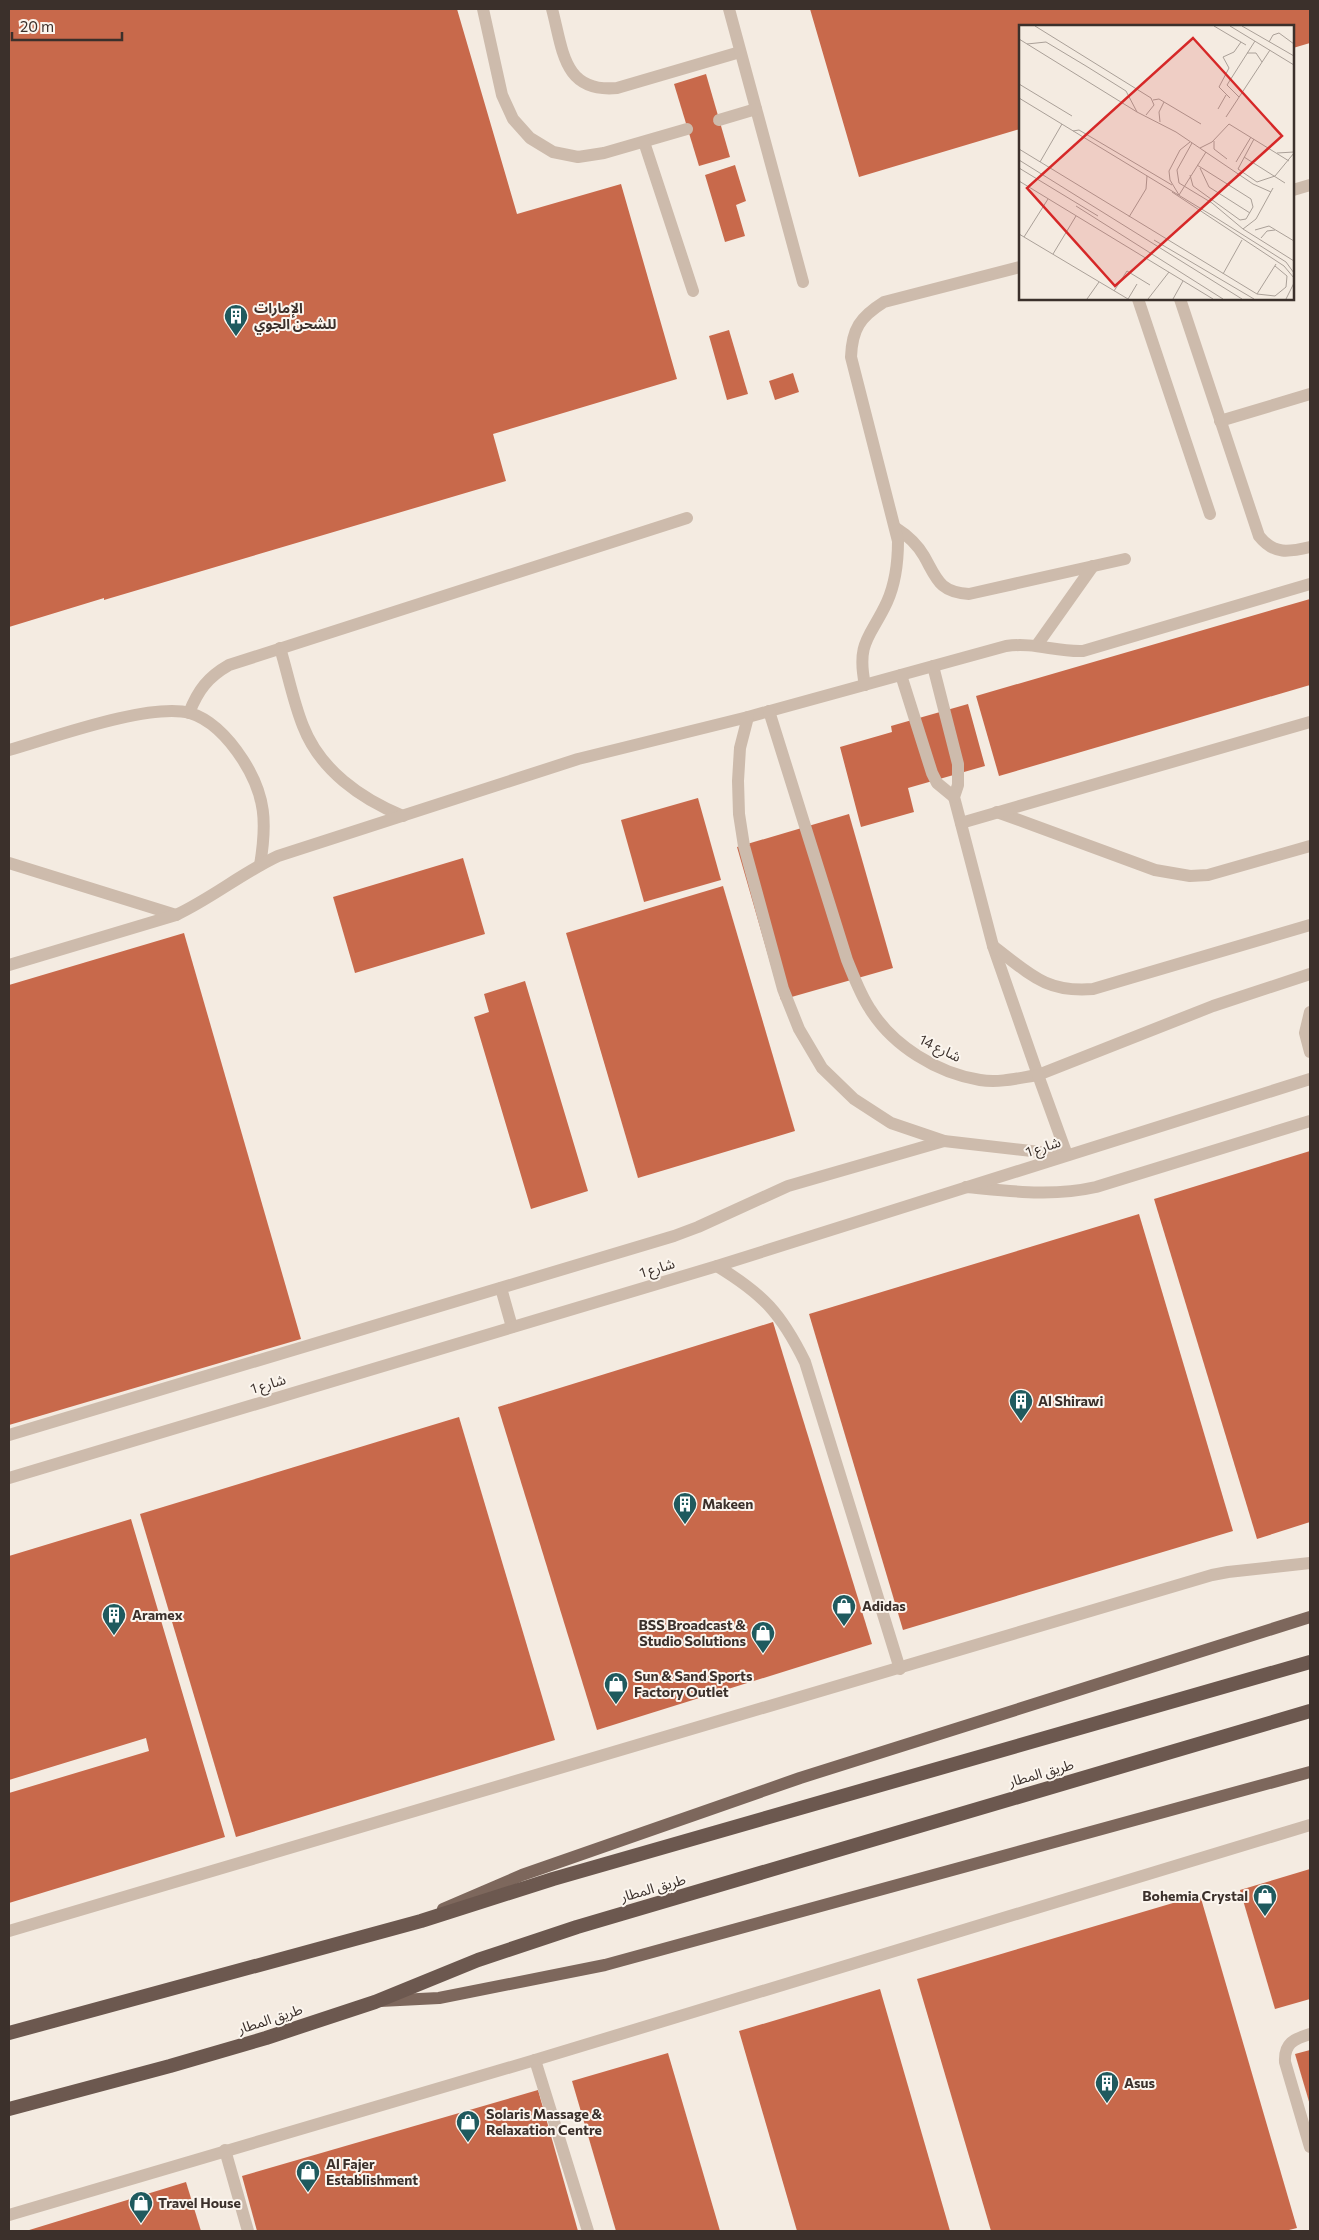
<svg xmlns="http://www.w3.org/2000/svg" width="1319" height="2240" font-family="Commissioner,'Noto Sans Arabic',sans-serif">
<style>
.building{fill:#c8694b}
.lines{fill:none;stroke-linecap:round;stroke-linejoin:round}
.service{stroke:#cdbbac;stroke-width:12}
.minor{stroke:#cdbbac;stroke-width:12}
.primary{stroke:#7d675c;stroke-width:12}
.trunk{stroke:#6c584f;stroke-width:14}
.labels{text-anchor:middle;stroke-width:4;stroke-linejoin:round;paint-order:stroke}
.poi-label{font-size:14px;font-weight:bold;fill:#3b302b;stroke:#fbf5ee;text-anchor:start}
.street-label{font-size:14px;fill:#3b302b;stroke:#fbf5ee}
.inset-road{fill:none;stroke:#aaa098;stroke-width:1}
.view{fill:#d62828;fill-opacity:0.15;stroke:#d62828;stroke-width:2.5}
.inset-edge{fill:none;stroke:#3b302b;stroke-width:2.5}
</style>
<rect width="100%" height="100%" fill="#f4ebe1"/>
<g class="building">
<path d="M9 9H457L517 214 621 184 677 379 493 434 506 481 104 600V598L9 627Z"/>
<path d="M810 9H1310V43L1293 48V26H1020V129L859 177Z"/>
<path d="M706 74 730 157 699 166 674 84Z"/>
<path d="M735 165 746 201 736 205 745 236 725 242 705 175Z"/>
<path d="M729 330 748 394 727 400 709 336Z"/>
<path d="M793 373 799 392 775 400 769 381Z"/>
<path d="M1310 599V685L999 776 976 696Z"/>
<path d="M968 704 985 766 908 788 914 812 861 827 840 747 892 732 891 726Z"/>
<path d="M698 798 721 880 644 902 621 820Z"/>
<path d="M849 814 893 968 781 1000 737 847Z"/>
<path d="M463 858 485 934 355 973 333 897Z"/>
<path d="M723 886 795 1131 638 1178 566 933Z"/>
<path d="M184 933 301 1339 9 1425V985Z"/>
<path d="M525 981 588 1191 531 1209 474 1017 489 1012 484 994Z"/>
<path d="M1310 1151V1522L1257 1539 1154 1199Z"/>
<path d="M1139 1214 1233 1531 903 1630 809 1314Z"/>
<path d="M773 1322 872 1644 597 1730 498 1407Z"/>
<path d="M459 1417 555 1740 236 1837 140 1514Z"/>
<path d="M131 1519 225 1837 9 1903V1793L149 1751 146 1738 9 1780V1556Z"/>
<path d="M1310 1869V1999L1275 2009 1240 1890Z"/>
<path d="M1200 1895 1297 2228 1285 2231H991L917 1979Z"/>
<path d="M880 1989 950 2231H797L739 2031Z"/>
<path d="M1310 2050V2105L1295 2054Z"/>
<path d="M668 2053 720 2231H616L572 2081Z"/>
<path d="M538 2090 578 2231H257L242 2176Z"/>
<path d="M186 2182 201 2231H26Z"/>
</g>
<g class="lines">
<g class="service">
<path d="M483 9 502 95 513 119 530 138 553 152 578 157 604 153 687 129"/>
<path d="M552 9C563 50 563 93 617 88L740 52"/>
<path d="M729 9 803 282"/>
<path d="M719 120 756 109"/>
<path d="M644 142 693 291"/>
<path d="M1293 190 1310 185"/>
<path d="M1138 299 1210 514"/>
<path d="M1180 299 1259 536C1274 555 1289 552 1310 547"/>
<path d="M1220 421 1310 394"/>
<path d="M896 528C907 535 917 544 924 556 937 579 939 592 969 594L1125 559"/>
<path d="M1037 645 1093 566"/>
<path d="M280 648C288 674 293 701 303 726 320 770 361 799 403 816"/>
<path d="M933 666 958 764V785L954 797 993 946 1038 1075"/>
<path d="M901 675 932 773 937 783 954 797"/>
<path d="M865 685C856 641 871 637 887 602 896 582 898 562 898 541L851 357C852 329 860 317 884 302L1020 267"/>
<path d="M189 713C198 690 208 677 229 665L687 518"/>
<path d="M9 750C51 738 150 702 190 713 213 720 230 740 243 760 266 796 267 823 260 865"/>
<path d="M997 812 1155 870 1190 876 1208 875 1310 846"/>
<path d="M961 823 1310 722"/>
<path d="M9 863 176 915"/>
<path d="M993 946C1029 973 1045 993 1093 989L1310 925"/>
<path d="M9 965 176 915C212 898 242 873 278 856L578 759 748 717 1006 646C1035 642 1055 652 1083 651L1310 584"/>
<path d="M966 1187C1010 1191 1052 1197 1096 1187L1310 1121"/>
<path d="M717 1266C763 1294 781 1313 805 1362L900 1669"/>
<path d="M9 1435 674 1236 698 1227 788 1186 944 1141"/>
<path d="M9 1931 1212 1575 1228 1572 1310 1563"/>
<path d="M1310 2034C1294 2039 1284 2043 1285 2062L1310 2147"/>
<path d="M535 2060 588 2231"/>
<path d="M225 2150 248 2231"/>
<path d="M9 2215 535 2060 1310 1825"/>
</g>
<g class="minor">
<path d="M769 711 847 960C854 977 860 994 870 1009 893 1046 937 1073 980 1080 1000 1083 1019 1078 1038 1075L1213 1006 1310 974"/>
<path d="M748 717 740 748 738 781 739 814 744 846 783 989 799 1029 822 1068 854 1099 891 1123 944 1141 1067 1155 1038 1075"/>
<path d="M1310 1012 1305 1033 1310 1052"/>
<path d="M501 1288 512 1327"/>
<path d="M9 1478 717 1266 1310 1079"/>
</g>
<g class="primary">
<path d="M443 1909 522 1875 800 1778 1310 1617"/>
<path d="M380 2001 439 1998 605 1965 1310 1772"/>
</g>
<g class="trunk">
<path d="M9 2033 421 1921 553 1879 1310 1662"/>
<path d="M9 2109 170 2066 266 2038 375 2002 478 1960 577 1927 1310 1711"/>
</g>
</g>
<defs>
<g id="building-pin" transform="scale(1.25)"><path d="M0 17L-7.5 6A9.5 9.5 0 1 1 7.5 6Z" fill="#1f5a5e" stroke="#fbf5ee"/><path d="M-4-6H4V6H1V3H-1V6H-4ZM-2.5-4.3h1.7v1.8h-1.7ZM.8-4.3h1.7v1.8H.8ZM-2.5-1h1.7V.8h-1.7ZM.8-1h1.7V.8H.8Z" fill="#fff"/></g>
<g id="shop-pin" transform="scale(1.25)"><path d="M0 17L-7.5 6A9.5 9.5 0 1 1 7.5 6Z" fill="#1f5a5e" stroke="#fbf5ee"/><path d="M-5-2.5h2.3a2.7 3.5 0 0 1 5.4 0H5L5.5 6h-11ZM-1.5-2.5h3a1.5 2.3 0 0 0-3 0Z" fill="#fff"/></g>
</defs>
<g fill-rule="evenodd">
<use href="#building-pin" x="236" y="316"/>
<use href="#building-pin" x="1021" y="1401"/>
<use href="#building-pin" x="685" y="1504"/>
<use href="#shop-pin" x="844" y="1606"/>
<use href="#building-pin" x="114" y="1615"/>
<use href="#shop-pin" x="763" y="1633"/>
<use href="#shop-pin" x="616" y="1684"/>
<use href="#shop-pin" x="1265" y="1896"/>
<use href="#building-pin" x="1107" y="2083"/>
<use href="#shop-pin" x="468" y="2122"/>
<use href="#shop-pin" x="308" y="2172"/>
<use href="#shop-pin" x="141" y="2203"/>
</g>
<g class="labels">
<g class="poi-label">
<text x="254" y="313">الإمارات<tspan x="254" dy="16">للشحن الجوي</tspan></text>
<text x="1038" y="1406">Al Shirawi</text>
<text x="702" y="1509">Makeen</text>
<text x="862" y="1611">Adidas</text>
<text x="132" y="1620">Aramex</text>
<text x="746" y="1630" text-anchor="end">BSS Broadcast &amp;<tspan x="746" dy="16">Studio Solutions</tspan></text>
<text x="634" y="1681">Sun &amp; Sand Sports<tspan x="634" dy="16">Factory Outlet</tspan></text>
<text x="1248" y="1901" text-anchor="end">Bohemia Crystal</text>
<text x="1124" y="2088">Asus</text>
<text x="486" y="2119">Solaris Massage &amp;<tspan x="486" dy="16">Relaxation Centre</tspan></text>
<text x="326" y="2169">Al Fajer<tspan x="326" dy="16">Establishment</tspan></text>
<text x="158" y="2208">Travel House</text>
</g>
<g class="street-label">
<text transform="translate(940 1048) rotate(26)" y="5">شارع 14</text>
<text transform="translate(1043 1147) rotate(-18)" y="5">شارع 1</text>
<text transform="translate(657 1268) rotate(-17)" y="5">شارع 1</text>
<text transform="translate(268 1384) rotate(-17)" y="5">شارع 1</text>
<text transform="translate(1041 1773) rotate(-16)" y="5">طريق المطار</text>
<text transform="translate(653 1888) rotate(-16)" y="5">طريق المطار</text>
<text transform="translate(270 2019) rotate(-18)" y="5">طريق المطار</text>
</g>
</g>
<g transform="translate(1019 25)">
<rect width="275" height="275" fill="#f4ebe1"/>
<path class="inset-road" d="M16 1 132 73 135 80 127 90M195 1 227 20M211 1 275 40M223 1 275 31M0 14 118 87 157 107 234 159 252 167M250 17 254 10 260 8 275 19M8 19 27 17 67 41 107 66 118 87M228 28H237L243 37M0 59 53 91M220 72 208 60 236 16M0 73 194 191 267 237 275 248M211 73 200 62 210 43 204 32 215 27 222 17M134 75 140 74 182 99M199 84 207 70M207 92 251 25M141 97 140 87 145 77M54 106 60 105 153 160M235 114 219 144 238 157 256 151 275 128M195 116V124L208 134M171 117 161 125 150 146 151 155 160 170 187 127M173 118 158 145 160 158 193 178 224 204 275 236M181 123 193 117 210 99 270 136M0 124 238 269 256 271 267 262 268 251 256 241M258 128 275 127M225 132 266 158M0 135 223 274M21 137 43 99M217 137 232 112M0 143 79 191M181 143 190 162 231 188M171 150 174 161 221 195 227 194 234 182 232 174 178 140M0 156 194 274M153 167 265 241 275 253M57 181 204 274M110 192 127 164 128 151M224 204 237 194 254 163M236 205 250 201 275 216M0 209 109 274M5 212 29 174M242 213 248 206 256 205M135 215 235 274M34 229 57 191M204 249 223 215M95 266 108 246 131 260M238 269 257 239M68 274 80 257M109 274 118 259M129 274 150 247M154 274 164 256M267 274 275 258"/>
<path class="view" d="M174 13 263 111 96 261 8 163Z"/>
<rect width="275" height="275" class="inset-edge"/>
</g>
<rect width="1319" height="2240" fill="none" stroke="#3b302b" stroke-width="20"/>
<path d="M12 32v8h110v-8" fill="none" stroke="#3b302b" stroke-width="2.5"/>
<text x="20" y="32" font-size="15" fill="#3b302b" stroke="#fbf5ee" stroke-width="4" paint-order="stroke">20 m</text>
</svg>
